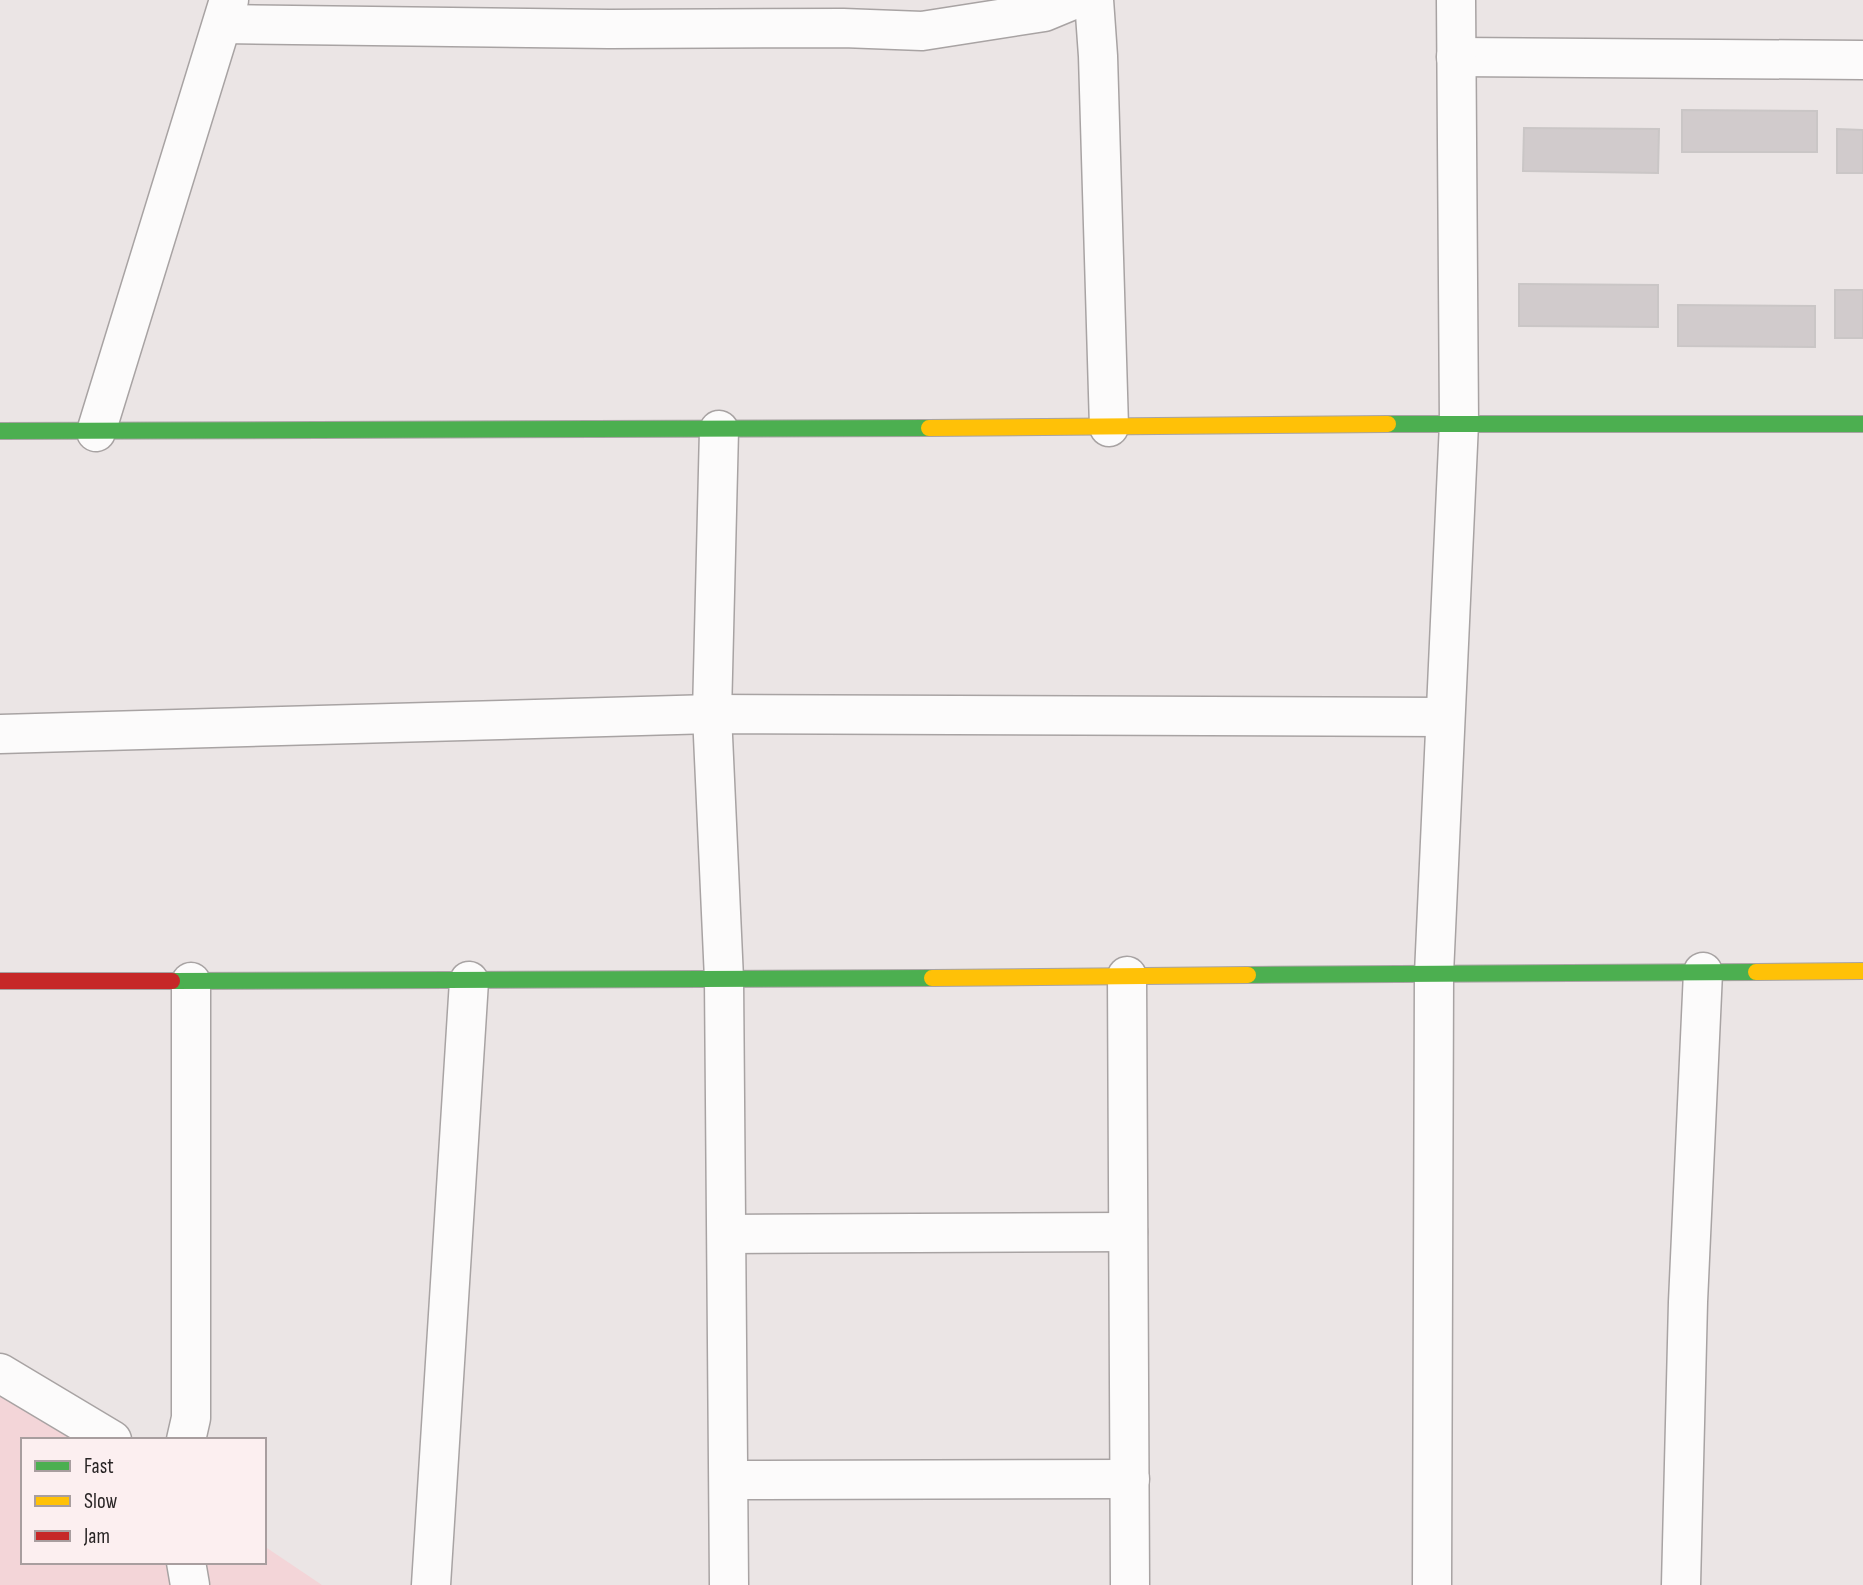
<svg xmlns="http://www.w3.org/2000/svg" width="1863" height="1585" font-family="'Sofia Sans Condensed',sans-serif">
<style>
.green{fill:#f3d5d8}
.building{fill:#d1cbcc;stroke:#cac6c6;stroke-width:2}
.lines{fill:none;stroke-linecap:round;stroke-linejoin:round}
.street-casing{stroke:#a8a3a3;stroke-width:41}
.fast-casing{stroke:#a8a3a3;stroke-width:18}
.slow-casing{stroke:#a8a3a3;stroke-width:18}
.jam-casing{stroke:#a8a3a3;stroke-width:18}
.street{stroke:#fcfbfb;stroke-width:38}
.fast{stroke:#4caf50;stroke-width:16}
.slow{stroke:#ffc107;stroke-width:16}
.jam{stroke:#c62828;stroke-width:16}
</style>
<rect width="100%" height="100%" fill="#ebe5e5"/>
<path class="green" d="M0 1370 105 1440H23V1562H264V1546L322 1585H0Z"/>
<g class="building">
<path d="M1682 110 1817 111V152H1682Z"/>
<path d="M1524 128 1659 129 1658 173 1523 171Z"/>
<path d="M1837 129 1863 130V173H1837Z"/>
<path d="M1519 284 1658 285V327L1519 326Z"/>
<rect x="1835" y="290" width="28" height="48"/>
<path d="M1678 305 1815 306V347L1678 346Z"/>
</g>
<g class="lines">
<g class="street-casing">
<g id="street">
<path d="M1094 0 1098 56 1109 427"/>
<path d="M223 24 609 29 843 28 922 31 1044 12 1073 0"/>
<path d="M1456 57 1863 60"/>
<path d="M719 430 712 714 724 979 729 1585"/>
<path d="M96 432 229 0"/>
<path d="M0 734 712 714 1445 717"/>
<path d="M1127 976 1130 1585"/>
<path d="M727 1234 1128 1232"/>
<path d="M0 1373 112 1440"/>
<path d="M186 1440 191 1418V982"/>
<path d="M729 1480 1130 1479"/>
<path d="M186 1562 190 1585"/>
<path d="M431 1585 469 981"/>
<path d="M1432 1585 1434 974 1459 423 1456 0"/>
<path d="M1681 1585 1688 1302 1703 972"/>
</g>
</g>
<g class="fast-casing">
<g id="fast">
<path d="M1388 424H1863"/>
<path d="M0 431 929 428"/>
<path d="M1248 975 1756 972"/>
<path d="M172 981 932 978"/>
</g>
</g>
<g class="slow-casing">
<g id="slow">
<path d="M929 428 1388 424"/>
<path d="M1756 972 1863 971"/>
<path d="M932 978 1248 975"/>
</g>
</g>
<g class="jam-casing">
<path id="jam" d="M0 981H172"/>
</g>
<use href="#street" class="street"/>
<use href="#fast" class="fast"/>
<use href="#slow" class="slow"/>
<use href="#jam" class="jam"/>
</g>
<rect x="21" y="1438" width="245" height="126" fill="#fceff0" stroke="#a89e9f" stroke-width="2"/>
<rect x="35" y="1461" width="35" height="10" fill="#4caf50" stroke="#a89e9f" stroke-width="2"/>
<text x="84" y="1473" font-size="21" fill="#292525">Fast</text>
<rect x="35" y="1496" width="35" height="10" fill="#ffc107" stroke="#a89e9f" stroke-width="2"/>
<text x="84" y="1508" font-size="21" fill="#292525">Slow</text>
<rect x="35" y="1531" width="35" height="10" fill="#c62828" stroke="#a89e9f" stroke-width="2"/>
<text x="84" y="1543" font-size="21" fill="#292525">Jam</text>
</svg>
